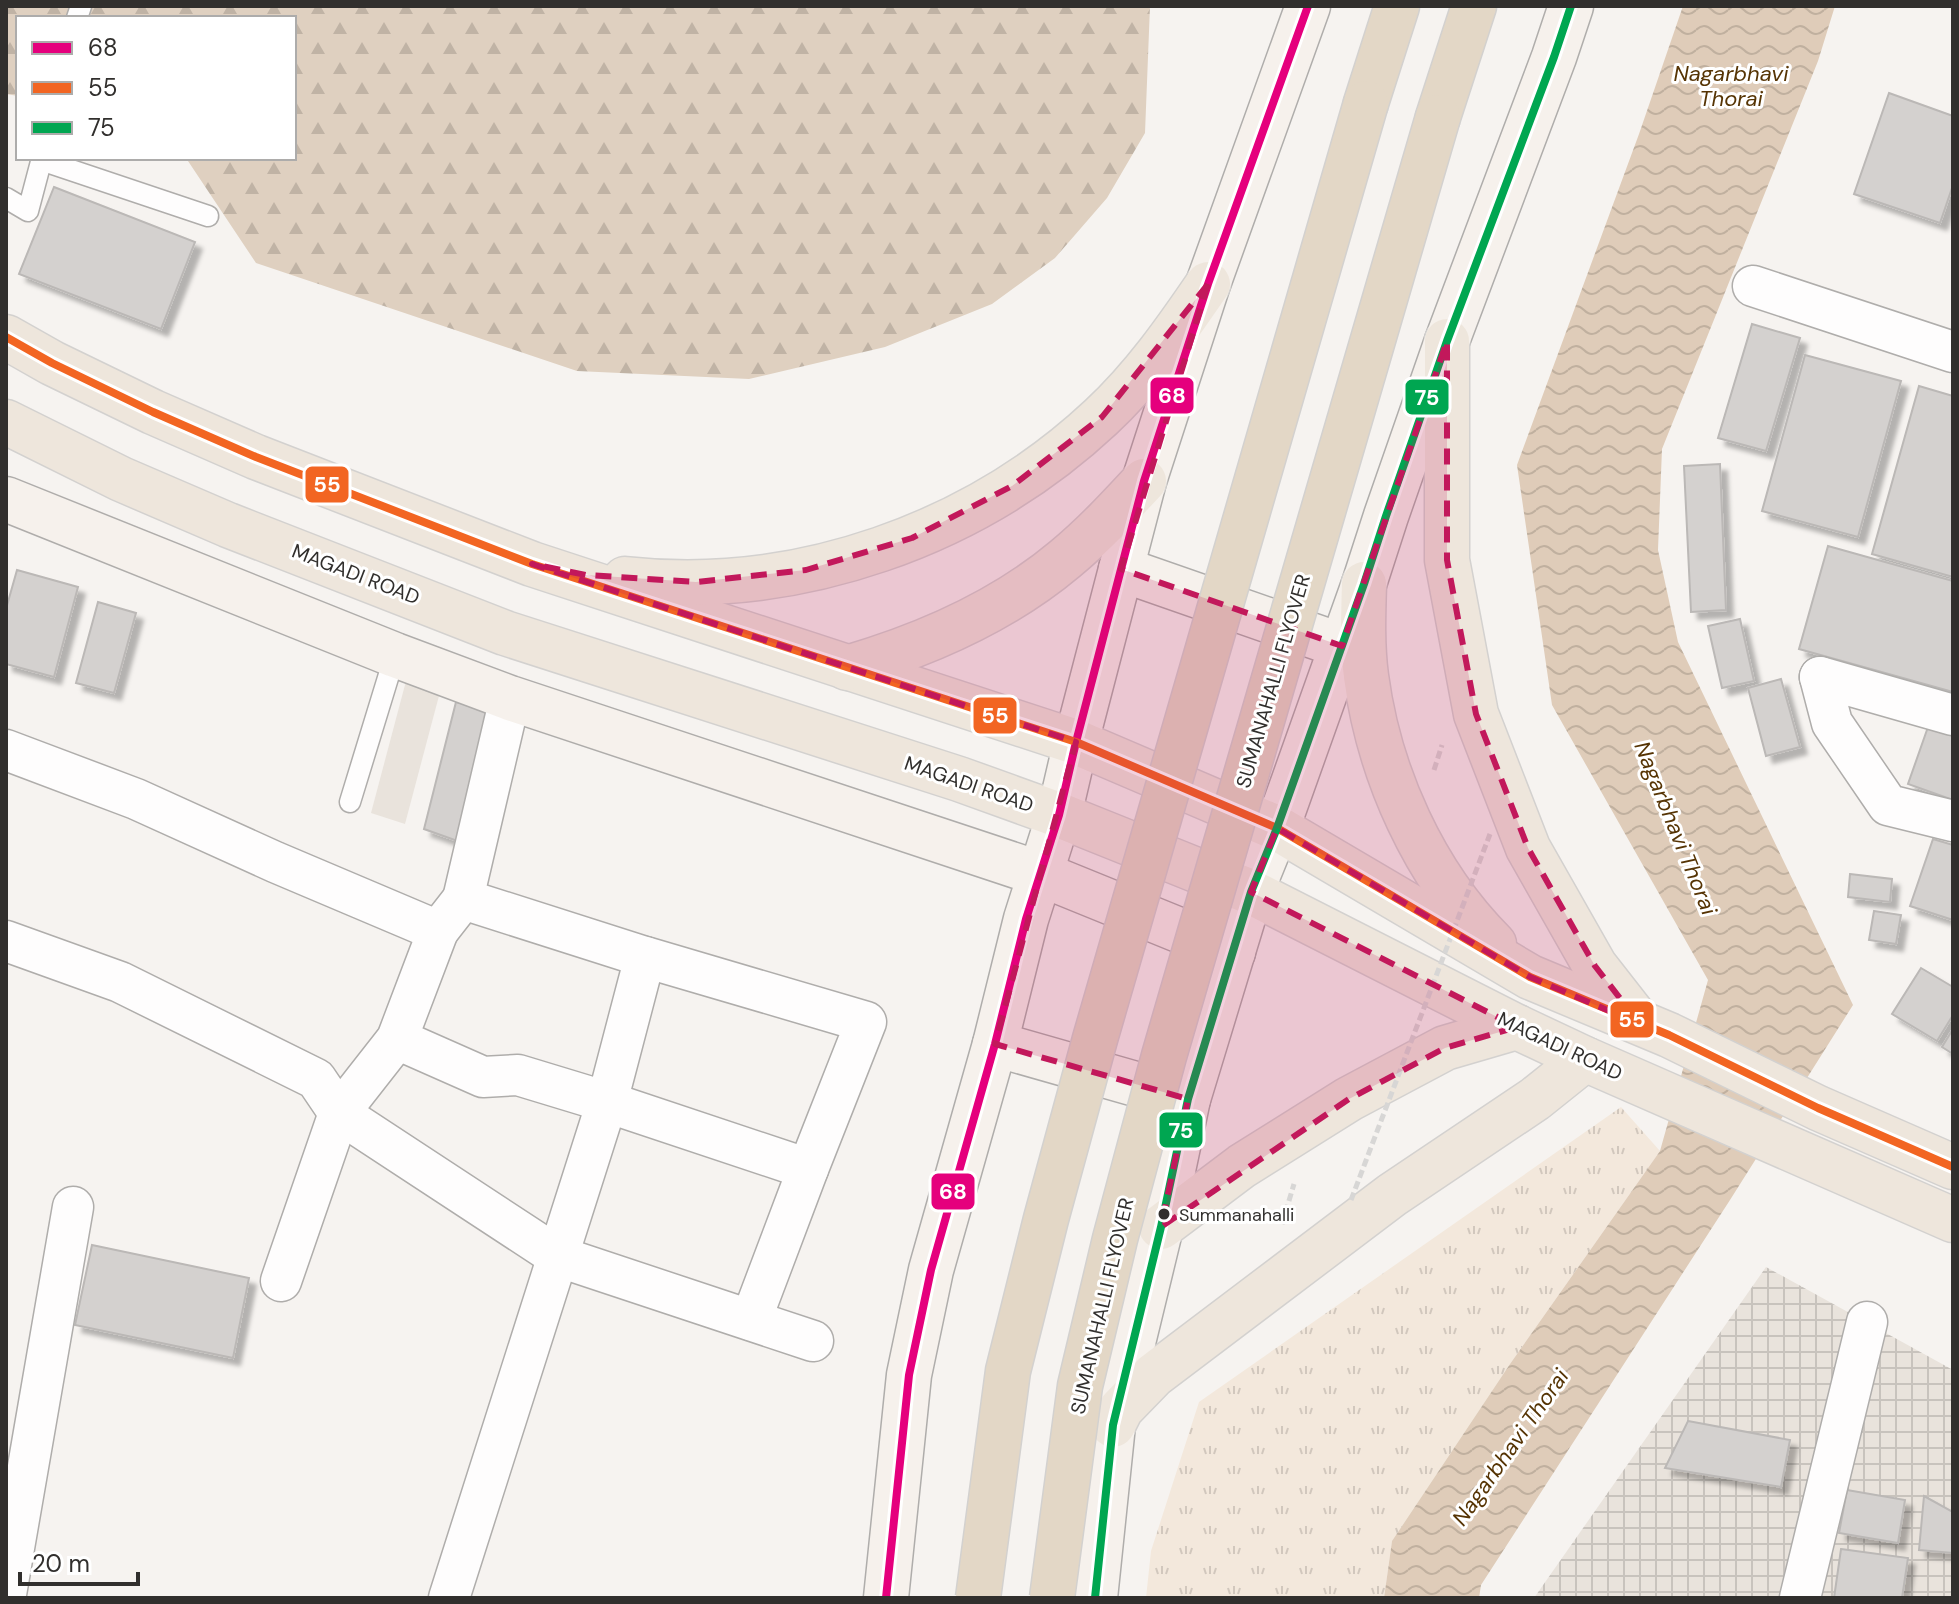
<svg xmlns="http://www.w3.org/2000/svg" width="1959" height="1604" font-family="'DM Sans',sans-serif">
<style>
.built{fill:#e9e3dc}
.industrial{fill:url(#industrial-grid)}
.grass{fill:url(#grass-tufts)}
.forest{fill:url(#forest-firs)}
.water{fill:url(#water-waves)}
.building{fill:#d4d1cf;stroke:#bbb8b6;stroke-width:2;filter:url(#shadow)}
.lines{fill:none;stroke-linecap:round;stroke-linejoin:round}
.lane-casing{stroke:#afadab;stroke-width:23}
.street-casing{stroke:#afadab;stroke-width:43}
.secondary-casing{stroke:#afadab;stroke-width:47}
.primary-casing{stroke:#d3d1cf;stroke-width:47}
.highway-casing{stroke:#d3d1cf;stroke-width:47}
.path{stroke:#d7d6d5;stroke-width:5;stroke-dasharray:8 4;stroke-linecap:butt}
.lane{stroke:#fefdfd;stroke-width:20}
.street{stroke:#fefdfd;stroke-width:40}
.secondary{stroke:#f6f1ec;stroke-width:44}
.primary{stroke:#eee6dc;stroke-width:44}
.highway{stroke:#e3d7c6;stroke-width:44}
.highway-bridge-casing{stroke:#d3d1cf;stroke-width:47;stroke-linecap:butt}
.path-bridge{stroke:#d7d6d5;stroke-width:5;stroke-dasharray:8 4;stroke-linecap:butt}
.highway-bridge{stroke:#e3d7c6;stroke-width:44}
.bus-1-casing{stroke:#fff;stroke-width:14}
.bus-2-casing{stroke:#fff;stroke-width:14}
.bus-3-casing{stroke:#fff;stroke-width:14}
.bus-1{stroke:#e5007d;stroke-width:8}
.bus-2{stroke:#f26522;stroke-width:8}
.bus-3{stroke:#00a651;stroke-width:8}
.marked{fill:#c2185b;fill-opacity:0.2;stroke:#c2185b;stroke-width:6;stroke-dasharray:16 10;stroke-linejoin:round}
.bus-dot{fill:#312f2d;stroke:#fff;stroke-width:3}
.labels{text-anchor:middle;stroke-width:6;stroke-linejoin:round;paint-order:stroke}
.bus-label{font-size:18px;fill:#312f2d;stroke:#fff;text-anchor:start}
.street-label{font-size:20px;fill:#312f2d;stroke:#fff}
.water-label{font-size:22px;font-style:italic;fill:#563404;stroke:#fff}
.line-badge{stroke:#fff;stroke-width:3}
.badge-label{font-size:22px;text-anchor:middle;font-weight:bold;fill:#fff}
</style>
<defs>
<pattern id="industrial-grid" width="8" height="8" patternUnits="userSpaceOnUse" patternTransform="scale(2)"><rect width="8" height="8" fill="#e9e3dc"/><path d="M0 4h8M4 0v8" fill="none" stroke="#c8c3bd"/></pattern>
<pattern id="grass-tufts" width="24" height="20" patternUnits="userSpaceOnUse" patternTransform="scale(2)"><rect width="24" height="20" fill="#f3e8dc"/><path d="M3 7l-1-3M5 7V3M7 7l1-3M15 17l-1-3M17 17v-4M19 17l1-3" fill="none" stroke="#d1c7bd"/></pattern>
<pattern id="forest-firs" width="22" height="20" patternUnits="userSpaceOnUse" patternTransform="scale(2)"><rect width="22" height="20" fill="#dfd0c0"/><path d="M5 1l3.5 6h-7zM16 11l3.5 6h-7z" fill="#c0b3a5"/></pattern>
<pattern id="water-waves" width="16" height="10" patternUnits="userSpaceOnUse" patternTransform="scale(2)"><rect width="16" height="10" fill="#dfccb9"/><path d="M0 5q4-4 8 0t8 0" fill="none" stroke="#c0b09f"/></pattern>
<filter id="shadow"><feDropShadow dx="7" dy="7" stdDeviation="2" flood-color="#0004"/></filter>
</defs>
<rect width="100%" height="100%" fill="#f6f3f0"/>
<path class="built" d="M406 681 440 692 405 824 371 813Z"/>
<path class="industrial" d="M1766 1267 1953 1370V1598H1534Z"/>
<path class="grass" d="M1621 1107 1660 1151 1510 1364 1392 1541 1384 1598H1146L1151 1551 1199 1402Z"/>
<path class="forest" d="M6 6H1150L1145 133 1107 198 1055 258 992 304 885 347 749 379 577 371 256 263 186 158H294V18H18V96L6 94Z"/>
<path class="water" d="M1683 6H1835L1818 61 1662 449 1658 550 1678 642 1853 1005 1730 1200 1481 1585 1479 1598H1384L1392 1541 1510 1364 1660 1151 1708 980 1552 705 1517 465 1639 134Z"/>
<g class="building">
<path d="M1889 93 1953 116V185L1940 223 1854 194Z"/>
<path d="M54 187 195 242 161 329 19 274Z"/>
<path d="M1752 324 1800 338 1766 451 1718 438Z"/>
<path d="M1805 355 1901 381 1858 537 1762 511Z"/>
<path d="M1919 386 1953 396V577L1872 554Z"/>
<path d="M1720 464 1726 610 1691 612 1684 466Z"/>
<path d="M1828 546 1953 581V692L1799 649Z"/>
<path d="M17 570 78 587 54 677 6 664V609Z"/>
<path d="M98 602 136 613 114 693 76 683Z"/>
<path d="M1740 619 1754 681 1722 688 1708 626Z"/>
<path d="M1781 679 1800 747 1766 756 1748 688Z"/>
<path d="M456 702 498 712 463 843 424 829Z"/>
<path d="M1928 727 1953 736V800L1908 784Z"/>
<path d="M1933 839 1953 845V920L1910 906Z"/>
<path d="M1850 874 1892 879 1890 902 1848 897Z"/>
<path d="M1874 911 1901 915 1896 944 1869 940Z"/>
<path d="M1921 968 1953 987V1015L1937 1041 1892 1014Z"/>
<path d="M1953 1029V1054L1942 1047Z"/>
<path d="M92 1245 249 1278 233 1358 75 1325Z"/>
<path d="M1688 1421 1790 1440 1781 1487 1665 1468Z"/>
<path d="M1847 1490 1905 1500 1898 1543 1839 1533Z"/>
<path d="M1924 1496 1953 1512V1553L1919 1550Z"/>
<path d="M1841 1549 1908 1558 1902 1598H1834Z"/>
</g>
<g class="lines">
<g class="lane-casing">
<g id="lane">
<path d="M77 18 81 6"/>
<path d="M41 160 208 216"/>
<path d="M6 198 28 211 42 158"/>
<path d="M350 802 395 655"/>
</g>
</g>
<g class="street-casing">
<g id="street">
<path d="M1753 286 1953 352"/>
<path d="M1820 677 1832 723 1888 805 1953 821"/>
<path d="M1820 677 1953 715"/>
<path d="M6 750 136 799 275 862 438 931 397 1039 339 1113 281 1281"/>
<path d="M463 899 510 698"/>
<path d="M438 931 463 899 645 957 866 1022 808 1169 751 1320"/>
<path d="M6 941 120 982 316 1079 339 1113 557 1256 813 1341"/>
<path d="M397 1039 483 1077 518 1075 607 1102 808 1169"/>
<path d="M6 1594 73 1207"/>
<path d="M449 1598 607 1102 645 957"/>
<path d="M1800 1598 1867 1322"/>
</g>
</g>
<g class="secondary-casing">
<g id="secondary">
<path d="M6 499 395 655 510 698 1041 874 1233 952"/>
<path d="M1121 569 1342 646"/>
<path d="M995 1044 1188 1099"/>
<path d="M886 1598 909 1375 931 1270 995 1044 1026 919 1059 815 1076 742 1144 481 1208 284 1308 6"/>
<path d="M1095 1598 1113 1425 1161 1227 1188 1099 1251 892 1277 828 1364 584 1386 516 1447 341 1554 57 1571 6"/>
</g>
</g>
<g class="primary-casing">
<g id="primary">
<path d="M6 337 52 363 153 412 256 457 532 564 1076 742 1277 828 1530 977 1669 1035 1818 1108 1953 1167"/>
<path d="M1447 341V560L1476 714 1528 848 1595 966 1638 1021"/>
<path d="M6 422 121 479 228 525 505 633 959 779 1059 815 1251 892 1517 1027 1585 1059 1953 1220"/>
<path d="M625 579C797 598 975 535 1101 417 1143 378 1176 331 1208 284"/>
<path d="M1364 584C1363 615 1362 646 1366 676 1379 774 1424 874 1494 944"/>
<path d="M847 668C926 645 1002 612 1065 559 1094 535 1119 508 1144 481"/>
<path d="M1161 1227 1242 1166 1349 1099 1445 1048 1517 1027"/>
<path d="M1113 1425 1121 1409 1154 1375 1392 1195 1535 1099 1585 1059"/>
</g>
</g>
<g class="highway-casing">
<g id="highway">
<path d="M1366 103 1397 6"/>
<path d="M1438 117 1474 6"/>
</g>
</g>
<g class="path">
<path d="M1434 770 1442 745"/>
<path d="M1282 1224 1294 1184"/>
</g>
<use href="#lane" class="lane"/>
<use href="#street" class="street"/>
<use href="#secondary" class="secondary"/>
<use href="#primary" class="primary"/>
<use href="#highway" class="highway"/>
<g class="highway-bridge-casing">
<g id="highway-bridge">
<path d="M978 1598 1008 1371 1046 1219 1095 1039 1366 103"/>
<path d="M1052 1598 1080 1386 1115 1239 1164 1056 1438 117"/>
</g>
</g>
<path class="path-bridge" d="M1351 1200 1490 834"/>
<use href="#highway-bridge" class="highway-bridge"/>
<g class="bus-1-casing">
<path id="bus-1" d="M886 1598 909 1375 931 1270 995 1044 1026 919 1059 815 1076 742 1144 481 1208 284 1308 6"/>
</g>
<g class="bus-2-casing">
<path id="bus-2" d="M6 337 52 363 153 412 256 457 532 564 1076 742 1277 828 1530 977 1669 1035 1818 1108 1953 1167"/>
</g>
<g class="bus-3-casing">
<path id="bus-3" d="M1095 1598 1113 1425 1161 1227 1188 1099 1251 892 1277 828 1364 584 1386 516 1447 341 1554 57 1571 6"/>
</g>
<use href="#bus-1" class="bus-1"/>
<use href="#bus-2" class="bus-2"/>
<use href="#bus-3" class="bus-3"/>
</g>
<path class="marked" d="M1208 284 1121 569 1342 646 1447 341V560L1476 714 1528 848 1595 966 1640 1024 1530 977 1277 828 1251 892 1517 1027 1445 1048 1349 1099 1161 1227 1188 1099 995 1044 1076 742 532 564 586 575 696 582 806 570 912 538 1012 486 1102 417Z"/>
<circle class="bus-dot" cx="1164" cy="1214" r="7"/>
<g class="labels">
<g class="bus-label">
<text x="1179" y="1221">Summanahalli</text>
</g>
<g class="street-label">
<text transform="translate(356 574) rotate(21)" y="7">MAGADI ROAD</text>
<text transform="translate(1273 681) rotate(-74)" y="7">SUMANAHALLI FLYOVER</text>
<text transform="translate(969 784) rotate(19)" y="7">MAGADI ROAD</text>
<text transform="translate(1560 1046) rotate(25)" y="7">MAGADI ROAD</text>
<text transform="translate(1102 1306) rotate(-77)" y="7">SUMANAHALLI FLYOVER</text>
</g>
<g class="water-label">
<text x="1731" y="81">Nagarbhavi<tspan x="1731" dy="25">Thorai</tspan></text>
<text transform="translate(1676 828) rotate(68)" y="8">Nagarbhavi Thorai</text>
<text transform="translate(1510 1447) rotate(-55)" y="8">Nagarbhavi Thorai</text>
</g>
</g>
<g class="line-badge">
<rect x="1149" y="376" width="46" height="39" rx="8" fill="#e5007d"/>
<rect x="1404" y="378" width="46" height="38" rx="8" fill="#00a651"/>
<rect x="304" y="465" width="46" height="39" rx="8" fill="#f26522"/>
<rect x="972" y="696" width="46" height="39" rx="8" fill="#f26522"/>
<rect x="1609" y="1000" width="46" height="39" rx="8" fill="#f26522"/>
<rect x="1158" y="1111" width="46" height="38" rx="8" fill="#00a651"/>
<rect x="930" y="1172" width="46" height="39" rx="8" fill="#e5007d"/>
</g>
<g class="badge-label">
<text x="1172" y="403">68</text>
<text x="1427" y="405">75</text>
<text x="327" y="492">55</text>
<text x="995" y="723">55</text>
<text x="1632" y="1027">55</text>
<text x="1181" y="1138">75</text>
<text x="953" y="1199">68</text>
</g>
<rect width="1959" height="1604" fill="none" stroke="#312f2d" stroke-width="16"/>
<rect x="16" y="16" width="280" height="144" fill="#ffffff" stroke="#adacab" stroke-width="2"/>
<rect x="32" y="42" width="40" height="12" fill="#e5007d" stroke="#adacab" stroke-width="2"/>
<text x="88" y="56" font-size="24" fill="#312f2d">68</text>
<rect x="32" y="82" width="40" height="12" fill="#f26522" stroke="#adacab" stroke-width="2"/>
<text x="88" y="96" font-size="24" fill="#312f2d">55</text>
<rect x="32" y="122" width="40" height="12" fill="#00a651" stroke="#adacab" stroke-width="2"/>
<text x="88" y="136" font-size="24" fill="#312f2d">75</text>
<path d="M20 1572v12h118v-12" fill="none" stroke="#312f2d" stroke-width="4"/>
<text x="32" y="1572" font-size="24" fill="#312f2d" stroke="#ffffff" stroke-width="6" paint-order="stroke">20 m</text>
</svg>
